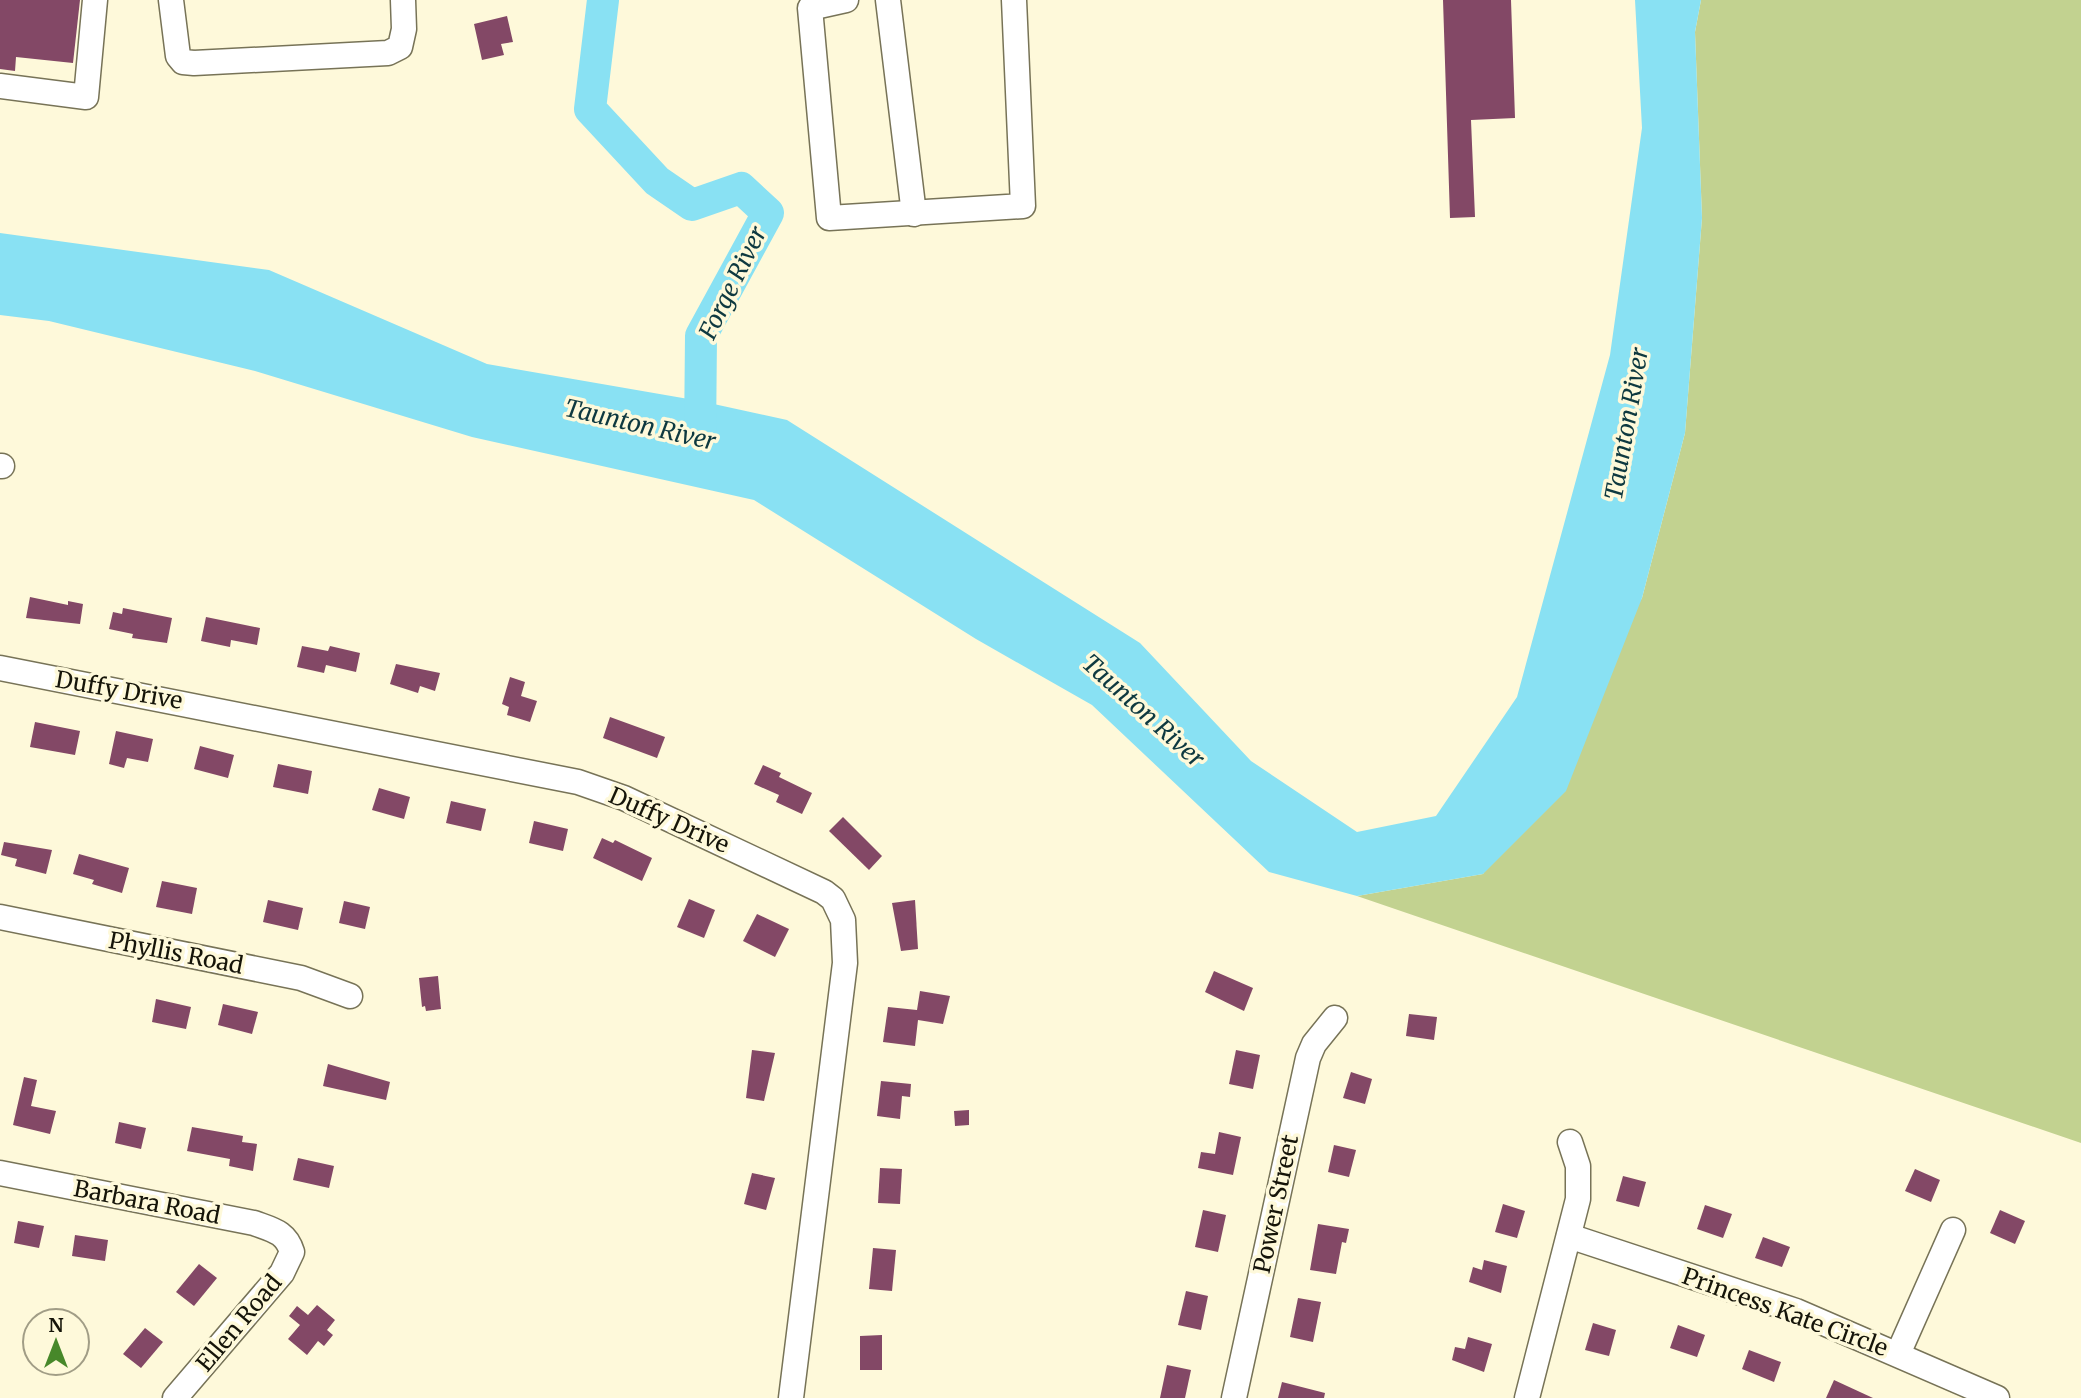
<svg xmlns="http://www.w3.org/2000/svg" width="2081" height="1398" font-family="Merriweather,serif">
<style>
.forest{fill:#c2d290}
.water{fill:#89e1f3}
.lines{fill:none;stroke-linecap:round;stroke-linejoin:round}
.river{stroke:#89e1f3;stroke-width:32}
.building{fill:#834866}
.minor-casing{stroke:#777357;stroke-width:27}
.minor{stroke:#fff;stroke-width:24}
.labels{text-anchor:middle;stroke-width:7;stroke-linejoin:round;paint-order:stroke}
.street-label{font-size:23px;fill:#151409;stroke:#fef9da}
.water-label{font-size:24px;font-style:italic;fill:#0e3940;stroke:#fef9da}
</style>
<rect width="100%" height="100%" fill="#fef9da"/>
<path class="forest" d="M1701 0H2081V1143L1357 896 1483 874 1642 598 1685 433 1702 218 1695 32Z"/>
<path class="water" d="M1635 0H1701L1695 32 1702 218 1685 433 1642 598 1566 791 1483 874 1357 896 1269 872 1092 705 976 639 754 500 472 437 255 371 49 321 0 315V233L269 270 487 364 700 401 787 420 1140 643 1251 761 1357 832 1436 816 1517 697 1610 355 1642 128Z"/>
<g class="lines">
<path class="river" d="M603 0 590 109 657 181 692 205 741 188 768 213 701 336 700 440"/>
</g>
<g class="building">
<path d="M0 0H80L73 63 16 57 15 71 0 69Z"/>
<path d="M1443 0H1511L1515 118 1471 120 1475 217 1450 218Z"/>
<path d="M507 16 513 42 501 44 504 55 482 60 474 24Z"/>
<path d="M30 597 68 605V601L83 604 80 624 26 618Z"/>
<path d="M123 608 172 618 167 643 132 638 133 634 109 629 113 612 122 614Z"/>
<path d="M206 617 260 628 257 645 231 640 230 647 201 641Z"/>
<path d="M302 646 328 651 330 646 360 653 356 672 326 665 324 673 297 667Z"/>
<path d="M396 664 440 673 435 691 420 686 418 693 390 684Z"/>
<path d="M510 677 525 682 521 696 537 701 530 722 507 715 509 707 502 704Z"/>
<path d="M610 717 665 737 657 758 603 738Z"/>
<path d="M35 722 80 731 75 755 30 747Z"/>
<path d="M116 731 153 739 148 762 127 758 124 768 109 764Z"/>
<path d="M200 746 234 755 228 778 194 769Z"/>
<path d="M278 764 312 771 308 794 273 787Z"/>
<path d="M763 765 781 773 779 777 812 793 802 814 776 802 779 795 754 784Z"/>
<path d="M379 788 410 797 404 819 372 810Z"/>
<path d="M451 801 486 809 481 831 446 823Z"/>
<path d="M843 817 882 856 869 870 829 831Z"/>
<path d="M534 821 568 829 563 851 529 843Z"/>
<path d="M602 838 613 843 615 840 652 858 642 881 593 858Z"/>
<path d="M4 842 52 850 46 874 15 866 17 859 1 855Z"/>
<path d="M79 854 129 868 122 893 92 884 94 880 73 874Z"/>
<path d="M162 881 197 888 192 914 156 907Z"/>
<path d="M689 899 715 910 704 938 677 927Z"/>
<path d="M268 900 303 908 298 930 263 922Z"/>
<path d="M915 900 918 949 901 951 892 903Z"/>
<path d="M344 901 370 907 365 929 339 923Z"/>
<path d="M757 914 789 929 775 957 743 941Z"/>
<path d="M1214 971 1253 988 1244 1011 1205 992Z"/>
<path d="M438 976 441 1009 426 1011 425 1006 422 1007 419 978Z"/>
<path d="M920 991 950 996 943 1024 918 1020 915 1046 883 1042 888 1007 917 1010Z"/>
<path d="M156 999 191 1007 186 1029 152 1022Z"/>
<path d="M223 1004 258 1012 252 1034 218 1025Z"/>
<path d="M1409 1014 1437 1017 1434 1040 1406 1036Z"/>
<path d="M752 1050 775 1053 764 1101 746 1098Z"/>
<path d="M1236 1050 1260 1055 1253 1089 1229 1084Z"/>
<path d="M328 1064 390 1082 386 1100 323 1086Z"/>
<path d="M1351 1072 1372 1079 1365 1104 1343 1098Z"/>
<path d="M24 1077 37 1080 31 1106 56 1111 50 1134 13 1125Z"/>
<path d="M881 1081 911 1084 910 1097 902 1096 900 1119 877 1116Z"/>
<path d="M969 1110V1125L955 1126 954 1111Z"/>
<path d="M119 1122 146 1128 141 1149 115 1143Z"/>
<path d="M192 1127 243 1136 242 1142 257 1144 253 1171 229 1166 230 1159 187 1151Z"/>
<path d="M1219 1132 1241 1137 1233 1175 1198 1168 1201 1152 1215 1154Z"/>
<path d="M1334 1145 1356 1150 1349 1177 1328 1172Z"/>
<path d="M298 1158 334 1166 329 1188 293 1180Z"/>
<path d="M880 1168 902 1169 900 1204 878 1203Z"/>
<path d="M1915 1169 1940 1180 1931 1202 1905 1191Z"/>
<path d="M752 1173 775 1178 766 1210 744 1204Z"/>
<path d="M1623 1176 1646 1182 1639 1207 1616 1201Z"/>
<path d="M1503 1204 1525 1211 1517 1238 1495 1232Z"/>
<path d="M1705 1205 1732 1214 1723 1238 1697 1229Z"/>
<path d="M1203 1210 1226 1215 1218 1252 1195 1247Z"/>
<path d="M2000 1210 2025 1221 2015 1244 1990 1233Z"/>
<path d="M18 1221 44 1226 39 1248 14 1243Z"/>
<path d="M1318 1224 1349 1229 1346 1243 1342 1242 1336 1274 1310 1270Z"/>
<path d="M75 1235 108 1240 105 1261 72 1256Z"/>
<path d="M1763 1237 1790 1247 1782 1267 1755 1258Z"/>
<path d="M873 1248 896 1250 892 1291 869 1289Z"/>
<path d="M1484 1260 1507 1266 1501 1293 1469 1282 1473 1267 1482 1270Z"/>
<path d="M199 1264 217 1278 194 1306 176 1292Z"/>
<path d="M1186 1291 1208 1296 1201 1330 1178 1325Z"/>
<path d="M1298 1298 1321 1302 1313 1342 1290 1337Z"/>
<path d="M317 1305 335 1320 327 1330 333 1335 324 1346 318 1341 307 1355 288 1339 300 1325 289 1316 297 1306 308 1315Z"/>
<path d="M1593 1323 1616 1330 1609 1356 1585 1350Z"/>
<path d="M1678 1325 1705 1335 1697 1357 1670 1348Z"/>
<path d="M145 1328 163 1342 141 1368 123 1354Z"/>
<path d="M882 1335V1370H860V1336Z"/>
<path d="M1468 1337 1492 1344 1484 1372 1452 1360 1455 1347 1465 1349Z"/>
<path d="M1749 1350 1781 1362 1774 1382 1742 1369Z"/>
<path d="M1167 1365 1191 1370 1185 1398H1160Z"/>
<path d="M1834 1380 1873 1398H1826Z"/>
<path d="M1282 1382 1325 1393 1324 1398H1278Z"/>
</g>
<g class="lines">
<g class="minor-casing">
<g id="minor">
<path d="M171 0 178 56 183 62 194 63 388 53 400 47 404 29 403 0"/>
<path d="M846 0 810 8 829 218 1023 206 1014 0"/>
<path d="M888 0 914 214"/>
<path d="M0 86 86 97 95 0"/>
<path d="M0 466H2"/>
<path d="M0 668 578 782 624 798 824 892 833 899 843 920 845 963 791 1398"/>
<path d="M0 917 301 978 350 996"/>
<path d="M0 1173 254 1223C273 1230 286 1232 292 1252L282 1273 175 1398"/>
<path d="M1569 1236 1796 1311 1997 1398"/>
<path d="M1898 1354 1953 1230"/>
<path d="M1234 1398 1308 1058 1314 1044 1335 1018"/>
<path d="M1527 1398 1578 1199V1166L1570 1142"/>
</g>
</g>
<use href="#minor" class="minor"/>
</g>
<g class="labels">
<g class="street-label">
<text transform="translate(119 690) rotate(10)" y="8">Duffy Drive</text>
<text transform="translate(669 820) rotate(24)" y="8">Duffy Drive</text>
<text transform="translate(176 953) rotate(11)" y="8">Phyllis Road</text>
<text transform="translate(147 1202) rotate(11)" y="8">Barbara Road</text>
<text transform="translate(1276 1204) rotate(-78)" y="8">Power Street</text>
<text transform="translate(1785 1312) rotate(20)" y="8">Princess Kate Circle</text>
<text transform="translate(239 1323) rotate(-50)" y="8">Ellen Road</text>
</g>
<g class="water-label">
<text transform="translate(733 283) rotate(-64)" y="8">Forge River</text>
<text transform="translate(1627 424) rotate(-80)" y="8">Taunton River</text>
<text transform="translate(640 425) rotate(13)" y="8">Taunton River</text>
<text transform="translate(1143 711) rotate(42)" y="8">Taunton River</text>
</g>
</g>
<g transform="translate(56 1342)"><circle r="33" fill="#fef9da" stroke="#a19d86" stroke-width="2"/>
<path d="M0-5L12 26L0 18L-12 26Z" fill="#47882a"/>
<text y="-10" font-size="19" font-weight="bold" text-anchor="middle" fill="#151409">N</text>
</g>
</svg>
